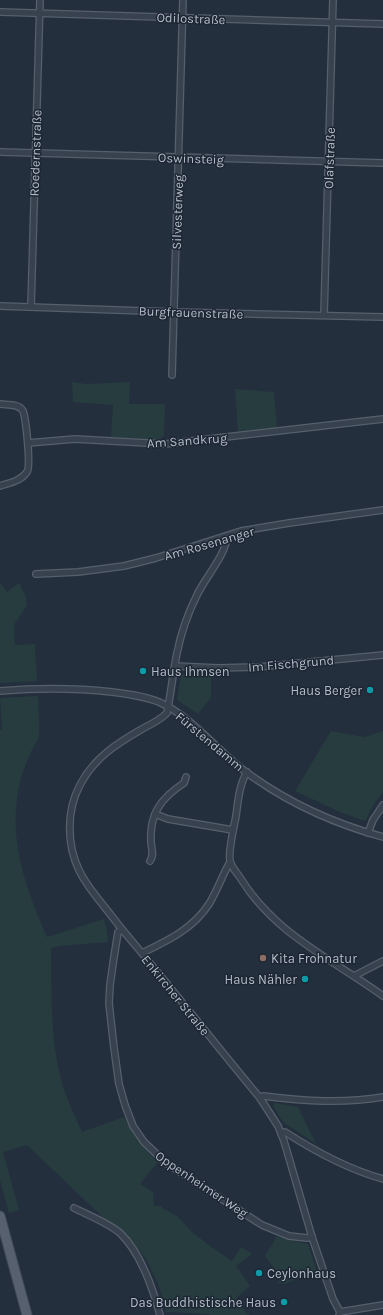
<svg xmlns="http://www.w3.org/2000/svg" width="383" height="1315" font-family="Karla,sans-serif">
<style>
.green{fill:#263c3f}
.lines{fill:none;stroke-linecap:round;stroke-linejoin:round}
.minor-casing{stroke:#565f6c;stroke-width:8}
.primary-casing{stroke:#414a57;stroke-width:11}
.minor{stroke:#38414e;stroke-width:5.5}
.primary{stroke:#56606e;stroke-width:9}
.culture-dot{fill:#0f9aa8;stroke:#1d2633;stroke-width:1.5}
.education-dot{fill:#8d6e63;stroke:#1d2633;stroke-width:1.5}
.labels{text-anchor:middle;stroke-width:3;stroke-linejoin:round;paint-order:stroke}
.street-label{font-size:13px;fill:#b4bcc9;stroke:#1d2633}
.poi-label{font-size:13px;fill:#b4bcc9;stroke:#1d2633;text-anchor:start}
</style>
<rect width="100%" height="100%" fill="#242f3e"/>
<g class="green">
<path d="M72 382 86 384 130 382 129 404H165L164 435 159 440 111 437 113 405 73 402Z"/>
<path d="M235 389 274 392 277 428 238 433Z"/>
<path d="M0 583 7 592 19 583 26 597 27 605 14 625 15 645 35 644 37 681 0 683Z"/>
<path d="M181 674 211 676V697L198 714 177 700Z"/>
<path d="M38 696C38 705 41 733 38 739 36 743 33 747 31 752 27 760 24 769 21 778 6 835 25 886 47 937L104 919 107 931 108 942 59 946 51 948C52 989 50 1031 59 1071 64 1093 73 1112 82 1132L124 1117C133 1135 144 1149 158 1162L140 1184 153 1192 154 1206H162V1208L177 1216 192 1232 210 1246 232 1261 241 1247 252 1254 236 1266 250 1286 236 1298 246 1313 250 1315H210L209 1314 166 1312 163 1298 156 1279 146 1259 139 1250 130 1239 113 1227 27 1145 3 1152 19 1210 9 1213 0 1180V730L2 729 0 698Z"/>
<path d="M331 731 364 737 383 731V792L374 804 365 821 340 812 295 791Z"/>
<path d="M274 1103 298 1107 316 1144 283 1122 273 1106Z"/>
<path d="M277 1236 290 1240 308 1244 317 1272 284 1284 277 1283 282 1279 265 1256Z"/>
</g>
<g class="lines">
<g class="minor-casing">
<g id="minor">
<path d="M0 12 383 24"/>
<path d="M0 152 383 163"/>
<path d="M0 306 174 312 383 317"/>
<path d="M31 307 40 0"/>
<path d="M324 315 333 0"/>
<path d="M172 375 183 0"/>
<path d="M0 404C7 405 19 403 23 411 26 419 31 466 27 472 21 481 9 483 0 486"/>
<path d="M28 443 75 439 165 444 383 419"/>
<path d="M227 536C227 553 205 578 197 595 188 613 181 633 177 653 173 672 171 693 167 713 160 720 150 725 142 729 116 744 94 758 80 785 66 811 67 845 79 870 85 883 94 894 103 905 115 921 128 937 141 952 181 1000 220 1050 260 1098L278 1126 284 1141 312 1237 333 1299 340 1312 339 1315"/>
<path d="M36 574 78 572 124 566 156 558 241 531 289 523 383 510"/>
<path d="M175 666 218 668 259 667 383 655"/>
<path d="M0 691C37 688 75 688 112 692 128 694 144 696 159 702 192 717 214 747 242 769 284 801 332 823 383 837"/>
<path d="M247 772C239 785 238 802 236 816 234 827 228 851 230 861 231 867 238 874 241 879 275 934 332 959 383 996"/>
<path d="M155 814 168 819 233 830"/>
<path d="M368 833 373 820 383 805"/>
<path d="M150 861C154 856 152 850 151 843 149 814 161 798 184 783L186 777"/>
<path d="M122 930 118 932 114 957 110 985 109 1003 114 1048 119 1084 125 1105 133 1126 144 1142 166 1163 262 1225 289 1236 307 1238 312 1237"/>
<path d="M142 953C167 941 193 929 209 904 217 891 222 876 230 862"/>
<path d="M354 976 383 961"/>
<path d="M260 1098 263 1096C305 1101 342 1104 383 1097"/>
<path d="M281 1134 285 1132C316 1152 347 1169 383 1179"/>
<path d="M74 1208C88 1215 108 1223 120 1233 140 1252 153 1289 160 1315"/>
<path d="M340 1312 383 1305"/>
</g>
</g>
<g class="primary-casing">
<path id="primary" d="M0 1216 27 1315"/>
</g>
<use href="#minor" class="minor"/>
<use href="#primary" class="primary"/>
</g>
<g class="culture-dot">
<circle cx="143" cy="671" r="4"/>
<circle cx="370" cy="690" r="4"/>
<circle cx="305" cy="979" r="4"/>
<circle cx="259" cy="1273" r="4"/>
<circle cx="284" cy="1302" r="4"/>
</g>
<circle class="education-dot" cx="263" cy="958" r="4"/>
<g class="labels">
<g class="street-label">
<text transform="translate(191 18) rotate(2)" y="5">Odilostraße</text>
<text transform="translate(35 153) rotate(-88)" y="5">Roedernstraße</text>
<text transform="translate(191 158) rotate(2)" y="5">Oswinsteig</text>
<text transform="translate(329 158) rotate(-88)" y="5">Olafstraße</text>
<text transform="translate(177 212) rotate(-88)" y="5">Silvesterweg</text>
<text transform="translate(191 312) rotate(2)" y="5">Burgfrauenstraße</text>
<text transform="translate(187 440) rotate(-4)" y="5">Am Sandkrug</text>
<text transform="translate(209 543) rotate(-16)" y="5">Am Rosenanger</text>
<text transform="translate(291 663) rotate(-5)" y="5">Im Fischgrund</text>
<text transform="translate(210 741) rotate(40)" y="5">Fürstendamm</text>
<text transform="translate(176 995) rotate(51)" y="5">Enkircher Straße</text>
<text transform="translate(202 1184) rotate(34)" y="5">Oppenheimer Weg</text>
</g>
<g class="poi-label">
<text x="151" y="676">Haus Ihmsen</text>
<text x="362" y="695" text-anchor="end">Haus Berger</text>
<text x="271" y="963">Kita Frohnatur</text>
<text x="297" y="984" text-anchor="end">Haus Nähler</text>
<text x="267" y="1278">Ceylonhaus</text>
<text x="276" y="1307" text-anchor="end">Das Buddhistische Haus</text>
</g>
</g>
</svg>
